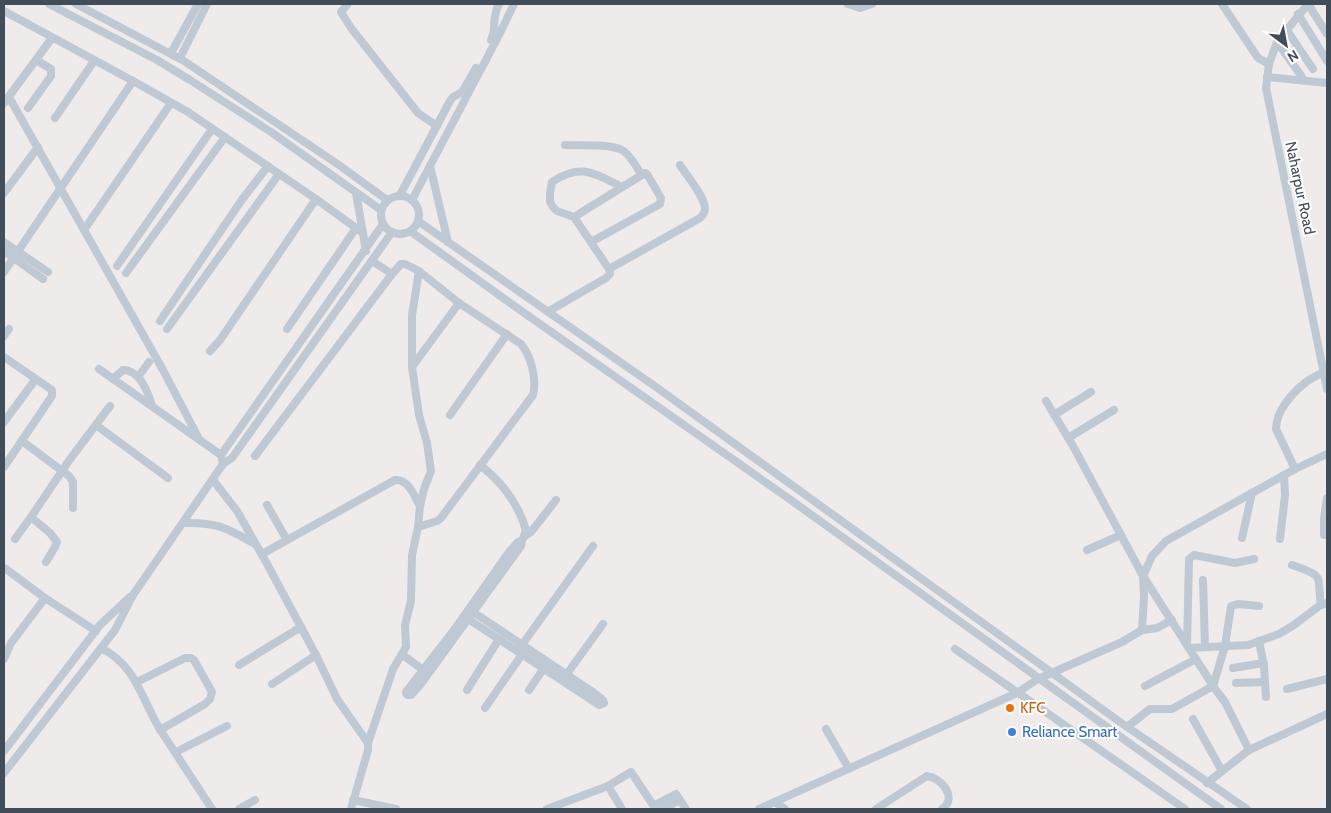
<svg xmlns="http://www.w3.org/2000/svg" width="1331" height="813" font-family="Cabin,sans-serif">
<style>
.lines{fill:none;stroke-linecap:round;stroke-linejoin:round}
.minor{stroke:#bfc9d4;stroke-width:8}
.food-dot{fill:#e8710a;stroke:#fff;stroke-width:2}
.shop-dot{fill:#3f7fe0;stroke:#fff;stroke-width:2}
.labels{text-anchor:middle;stroke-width:4;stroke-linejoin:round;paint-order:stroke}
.street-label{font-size:15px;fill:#424d5a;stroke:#fff}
.food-label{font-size:15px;fill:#c56008;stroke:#fff;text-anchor:start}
.shop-label{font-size:15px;fill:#366cbe;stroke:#fff;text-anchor:start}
</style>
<rect width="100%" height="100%" fill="#eeebea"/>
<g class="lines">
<g class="minor">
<path d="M49 4 157 60 190 80 271 132 381 210"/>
<path d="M76 4 184 61 339 165 387 200"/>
<path d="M848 4 860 8 872 4"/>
<path d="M1222 4 1258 58 1269 64"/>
<path d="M1308 4 1277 42 1269 64 1266 88 1327 389"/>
<path d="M1308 4 1327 34"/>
<path d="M347 5 341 12 351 28 418 113 437 126"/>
<path d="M4 11 133 81 188 112 316 199 363 233"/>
<path d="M1298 14 1327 61"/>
<path d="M1286 29 1313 69"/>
<path d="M491 40C497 28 491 19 499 4"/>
<path d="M1277 42 1302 77"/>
<path d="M171 53 198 4"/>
<path d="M180 58 207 4"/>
<path d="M1267 77 1327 83"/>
<path d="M9 97 163 370 199 439"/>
<path d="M4 103 52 38"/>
<path d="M28 108 51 76V69L36 60"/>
<path d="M55 118 94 61"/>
<path d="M565 145C580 146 609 143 622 150 631 155 636 167 642 175"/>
<path d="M430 166 448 242"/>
<path d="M4 193 38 147"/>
<path d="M356 193 366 251"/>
<path d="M400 195 450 101 453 97 462 92 476 68"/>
<circle cx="400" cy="215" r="19"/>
<path d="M412 200 498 37 514 4"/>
<path d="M574 217 645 173 647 174 661 198 660 204 591 242"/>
<path d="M418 221 656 387 1120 722 1247 809"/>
<path d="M84 230 171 103"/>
<path d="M410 231 520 310 788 498 1221 809"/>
<path d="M4 242 48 272"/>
<path d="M4 251 43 279"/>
<path d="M372 261 392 274"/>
<path d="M117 266 212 129"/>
<path d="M609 269 700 218C703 215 705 212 705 208 704 196 687 176 680 165"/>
<path d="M4 272 133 81"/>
<path d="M126 273 225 137"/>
<path d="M549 311 606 278 610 274 609 269 574 217 557 211 553 207 550 202V193L552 182C581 162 595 174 622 187"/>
<path d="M160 321 241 201 268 166"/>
<path d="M167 329 279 174"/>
<path d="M287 329 356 228"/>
<path d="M4 336 9 329"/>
<path d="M210 351 220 340 316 199"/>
<path d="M4 357 52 390V396L4 467"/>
<path d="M412 367 459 303"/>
<path d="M99 369 221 455"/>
<path d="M138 377 149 362"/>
<path d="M113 379 123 370C140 370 148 392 152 406"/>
<path d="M1046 401 1073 446 1143 576 1215 689 1225 702 1249 750"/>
<path d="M450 415 507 334"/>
<path d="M1054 415 1091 392"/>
<path d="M4 422 35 380"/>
<path d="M96 425 168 478"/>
<path d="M1068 438 1114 410"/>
<path d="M22 441 69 476 73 482V508"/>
<path d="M255 456 392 274 401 264H405L419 271 459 303 521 344C531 356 537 379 533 395L441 518 437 521 418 527"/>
<path d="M223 464 221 455 383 224"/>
<path d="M480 465C502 482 518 503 526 530L522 541"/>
<path d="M1295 469 1276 429C1276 411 1292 393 1306 382 1311 378 1318 375 1324 372"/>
<path d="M213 480 237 511 266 562 316 655 337 699 368 743V750L351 809"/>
<path d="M267 505 287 540"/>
<path d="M31 517 50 533 57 542 55 547 46 562"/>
<path d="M183 523C215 522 226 527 253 543"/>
<path d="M1324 535V518L1327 498"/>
<path d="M525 536 531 532 556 500"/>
<path d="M1242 538 1252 493"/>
<path d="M15 539 31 517 68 462 110 406"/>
<path d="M1280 539 1285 495 1284 475"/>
<path d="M522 541 521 546 421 684 411 695H407L406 692 454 630 509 552 518 542Z"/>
<path d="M1087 550 1121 535"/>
<path d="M262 554 395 480C409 479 414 496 420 506"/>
<path d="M1292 565C1327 577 1316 575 1321 605"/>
<path d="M1203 580 1205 647"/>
<path d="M45 598 96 631"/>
<path d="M465 617 599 705 604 703 603 700 593 692 470 610"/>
<path d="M1142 630 1157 628 1172 620"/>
<path d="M1259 641 1264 666 1266 697"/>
<path d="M1187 645 1189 559 1194 555 1235 563 1254 559"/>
<path d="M101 648C137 666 141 699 161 731 178 757 195 783 212 809"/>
<path d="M1189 648 1248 645 1279 634 1294 625 1319 606 1327 603"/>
<path d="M519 649 593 546"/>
<path d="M955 649 1185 809"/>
<path d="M403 655 423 670"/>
<path d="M4 659 11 643 45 598 6 569"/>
<path d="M239 665 301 627"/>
<path d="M1233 668 1264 663"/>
<path d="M564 678 603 624"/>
<path d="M137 682 185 658H191L194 660 212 692 210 699 205 704 160 730"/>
<path d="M1236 683 1265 682"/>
<path d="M272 684 316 655"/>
<path d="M1145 686 1196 659"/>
<path d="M1287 689 1327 679"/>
<path d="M467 690 499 639"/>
<path d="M529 690 544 668"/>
<path d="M485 708 525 650"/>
<path d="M1193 719 1222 771"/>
<path d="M1127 727 1150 709H1172L1213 686 1225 646 1231 606 1238 604 1259 606"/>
<path d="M826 729 849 769"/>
<path d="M368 743 393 669 406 647 405 625 411 601 412 555 418 527 420 506 424 489 431 471 427 443 419 415 412 367V315L419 271"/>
<path d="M4 751 100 625 130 597"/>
<path d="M176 752 227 726"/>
<path d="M4 773 115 630 133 595 223 464 232 458 392 232"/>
<path d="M1207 783 1249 750 1327 714"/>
<path d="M608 786 622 809"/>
<path d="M353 800 396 809"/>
<path d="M775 802 785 809"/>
<path d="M239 809 255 800"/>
<path d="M547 809 608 786 631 772 653 805H655L676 794 686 809"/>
<path d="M663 809 680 800"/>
<path d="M759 809 1017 693 1038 679 1122 642 1142 630 1144 597 1143 576 1152 556 1166 541 1295 469 1327 454"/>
<path d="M876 809 927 776C942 778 958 798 942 809"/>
</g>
</g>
<circle class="food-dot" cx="1010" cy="708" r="5"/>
<circle class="shop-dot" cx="1012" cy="732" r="5"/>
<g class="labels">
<g class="street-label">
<text transform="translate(1300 188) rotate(78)" y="5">Naharpur Road</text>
</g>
<g class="food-label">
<text x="1020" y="713">KFC</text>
</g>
<g class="shop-label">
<text x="1022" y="737">Reliance Smart</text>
</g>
</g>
<rect width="1331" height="813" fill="none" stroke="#424d5a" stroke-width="10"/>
<g transform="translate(1286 45) rotate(148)" stroke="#ffffff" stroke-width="4" paint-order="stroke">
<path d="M0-4L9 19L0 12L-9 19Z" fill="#424d5a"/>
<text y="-8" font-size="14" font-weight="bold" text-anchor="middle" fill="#424d5a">N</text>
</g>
</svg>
